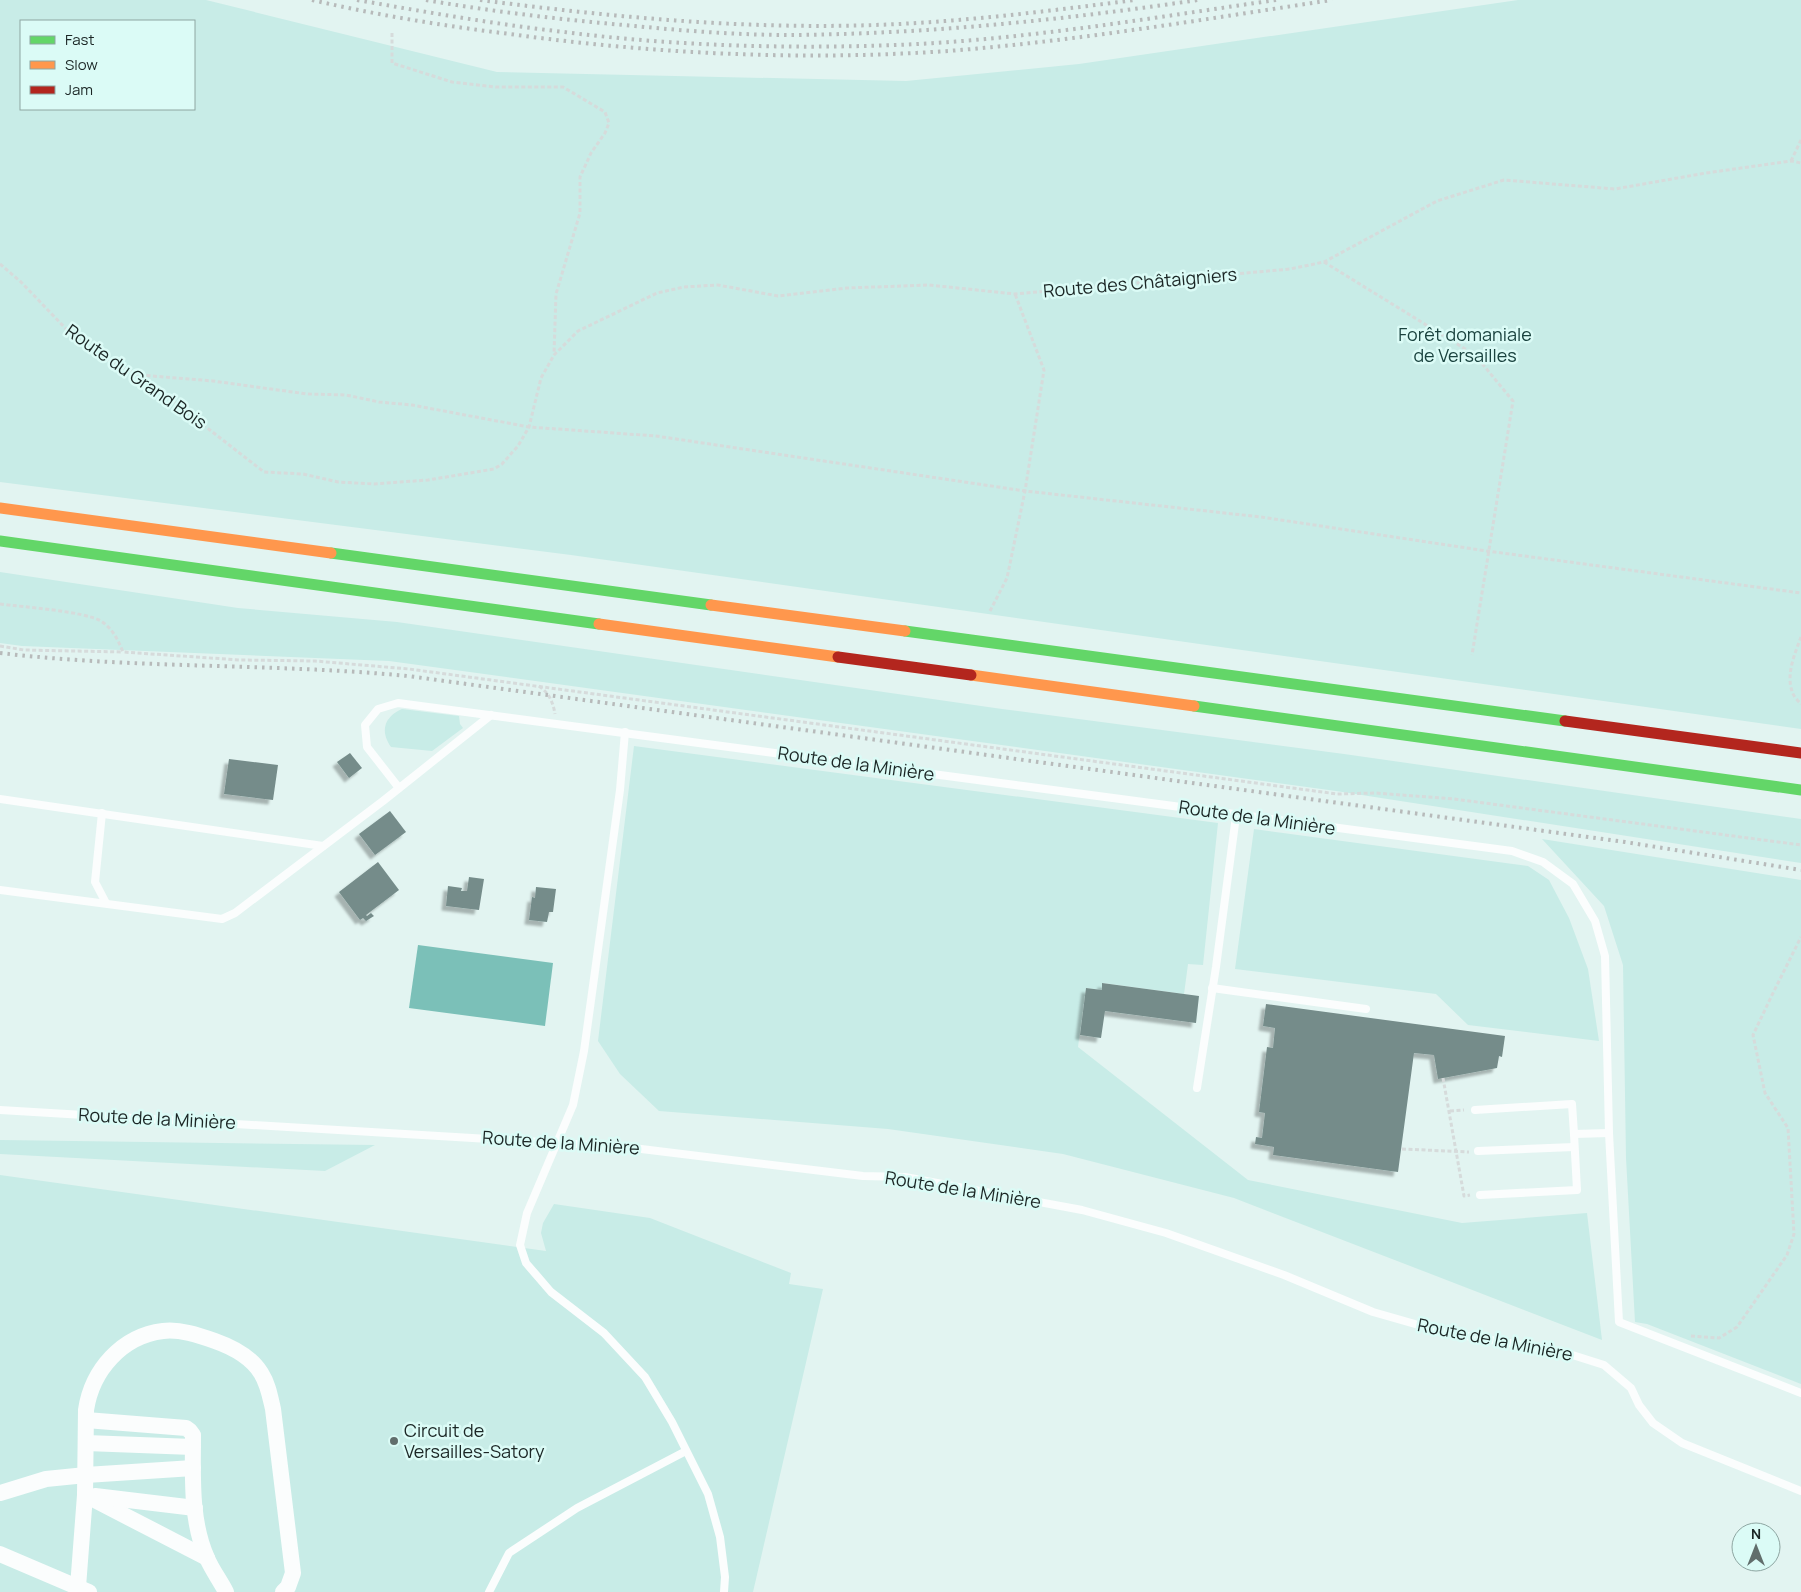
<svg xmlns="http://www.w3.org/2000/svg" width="1801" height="1592" font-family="Manrope,sans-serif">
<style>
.green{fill:#c8ece7;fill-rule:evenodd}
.water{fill:#7bc0b8}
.building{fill:#758c8a;filter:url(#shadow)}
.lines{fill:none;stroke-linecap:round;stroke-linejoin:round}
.path{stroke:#d6dbdb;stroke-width:3;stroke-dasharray:4 2.5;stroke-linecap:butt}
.lane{stroke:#fbfdfd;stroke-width:8}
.street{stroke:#fbfdfd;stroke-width:16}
.fast{stroke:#63d668;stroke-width:11}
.slow{stroke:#ff974d;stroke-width:11}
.jam{stroke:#b3261e;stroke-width:11}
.rail{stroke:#b7baba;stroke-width:4;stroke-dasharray:2.5 5;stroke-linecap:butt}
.poi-dot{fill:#616e6c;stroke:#dbfbf6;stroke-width:2}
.labels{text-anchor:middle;stroke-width:5;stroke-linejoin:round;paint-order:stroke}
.street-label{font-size:18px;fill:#1b2625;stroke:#dbfbf6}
.park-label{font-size:18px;fill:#1a433f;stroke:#dbfbf6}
.poi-label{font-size:18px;fill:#1b2625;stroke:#dbfbf6;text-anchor:start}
</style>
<defs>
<filter id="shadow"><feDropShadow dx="-4.5" dy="4.5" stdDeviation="1" flood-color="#0004"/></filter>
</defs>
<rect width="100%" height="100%" fill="#e2f4f1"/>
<g class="green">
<path d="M0 0H206L497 72 906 81 1079 64 1518 0H1801V729L571 555 0 482ZM21 21H194V109H21Z"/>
<path d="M0 572 238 608 397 622 1002 709 1344 754 1801 819V863L1336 791 389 661 22 646 0 643Z"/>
<path d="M402 709 459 716 460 724 463 728 432 751 391 747C380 731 384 717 402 709Z"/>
<path d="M634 746 1218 823 1203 965 1188 964 1184 994 1103 983 1102 990 1086 988 1078 1047 1248 1180 1462 1223 1587 1213 1602 1340 1234 1198 1063 1154 888 1129 659 1111 620 1074 598 1041Z"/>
<path d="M1254 829 1528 866 1549 880 1569 918 1588 969 1599 1041 1468 1025 1436 994 1235 969Z"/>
<path d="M1542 839 1801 880V1384L1647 1324 1635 1322 1626 1158 1623 965 1604 906Z"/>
<path d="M0 1140H1L375 1145 325 1171 0 1154Z"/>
<path d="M0 1175 546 1251 541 1233 543 1223 554 1204 650 1218 791 1273 789 1284 823 1289 753 1592H0Z"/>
</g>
<path class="water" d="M418 945 553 963 545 1026 409 1008Z"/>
<g class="building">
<path d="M350 753 362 768 349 778 337 762Z"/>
<path d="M229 759 278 765 273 800 224 794Z"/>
<path d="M390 811 406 832 375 855 359 834Z"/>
<path d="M378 862 399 890 366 915 367 916 371 913 374 916 366 921 363 918 360 920 339 892Z"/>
<path d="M469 877 484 879 479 910 446 906 448 886 462 888 461 891H467Z"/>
<path d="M536 887 556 889 553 912H549L547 922 529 920 532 897 535 898Z"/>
<path d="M1102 983 1199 996 1196 1023 1105 1011 1101 1038 1080 1035 1086 988 1102 990Z"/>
<path d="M1266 1004 1505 1036 1502 1057 1499 1056 1497 1068 1438 1079 1434 1055 1414 1053 1398 1172 1273 1155 1274 1147 1255 1144 1256 1137 1262 1138 1265 1113 1259 1112 1267 1047 1273 1048 1275 1028 1263 1026Z"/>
</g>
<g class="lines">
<g class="path">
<path d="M392 33V63L452 82 496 87H563L605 112 609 123 605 133 591 153 580 177V213L556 294 554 354"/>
<path d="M1791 161 1801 140"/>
<path d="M1324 262 1475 355 1513 401 1472 655"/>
<path d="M0 264 21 282 68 331 105 359 139 375 264 472 303 474 338 482 374 484 428 480 494 469 502 464 518 446 529 427 541 378 554 355 578 331 657 293 684 287 718 285 778 296 847 288 929 285 1015 294 1290 269 1324 262 1437 201 1504 180 1615 189 1706 173 1791 161 1801 163"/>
<path d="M140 375 213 381 307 394 346 395 379 402 412 405 529 427 656 436 1025 491 1261 517 1487 551 1801 593"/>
<path d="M0 604C23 607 83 611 101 621 113 629 118 640 123 652L240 660 315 661 409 669 1337 794 1375 793 1454 799 1801 845"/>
<path d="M990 611 1007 578 1025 491 1044 370 1015 294"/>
<path d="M1801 637C1795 653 1786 674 1792 691 1793 696 1798 701 1801 704"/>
<path d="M0 646 24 650 123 652"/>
<path d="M539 686C549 693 553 702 555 714"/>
<path d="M1443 1078 1464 1196 1470 1195"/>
<path d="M1450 1111 1464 1110"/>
<path d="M1402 1149 1469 1152"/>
<path d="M1691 1336 1719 1338 1737 1327 1787 1255 1794 1234 1788 1128 1765 1093 1753 1035 1772 995 1801 937"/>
</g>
<g class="lane">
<path d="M625 732 620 790 584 1051 573 1105 527 1213 520 1245 526 1263 551 1292 604 1333 645 1377 672 1422 708 1494 720 1537 725 1577 724 1592"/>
<path d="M399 788 367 747 365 725 378 709 398 703 1512 851 1543 862 1573 884 1595 921 1605 956 1609 1133 1619 1322 1801 1393"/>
<path d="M0 799 323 846"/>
<path d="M102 813 95 882 106 903"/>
<path d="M0 890 222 919 235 913 383 801 491 715"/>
<path d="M1212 988 1366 1009"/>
<path d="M1197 1088 1216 967 1236 816"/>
<path d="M0 1110 625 1147 863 1176 905 1177 1082 1210 1166 1233 1284 1275 1373 1312 1443 1332 1563 1352 1604 1365 1631 1388 1639 1405 1653 1423 1682 1443 1801 1491"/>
<path d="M1475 1110 1572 1104 1574 1134 1609 1133"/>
<path d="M1478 1151 1574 1147"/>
<path d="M1480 1195 1577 1190 1574 1134"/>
<path d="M489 1592 509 1553 577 1508 686 1451"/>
</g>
<g class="street">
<path d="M86 1420 186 1428 190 1431 193 1435C193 1475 190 1520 207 1558 212 1570 220 1580 226 1592"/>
<path d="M86 1443 193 1447"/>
<path d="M0 1493 46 1479 86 1475 193 1468"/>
<path d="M85 1495 207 1558"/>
<path d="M95 1496 195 1508"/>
<path d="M0 1554 89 1592"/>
<path d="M78 1587 85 1495 86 1410C92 1370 122 1336 163 1331 180 1329 198 1335 215 1341 232 1347 251 1357 261 1373 268 1384 270 1396 273 1409L293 1573 288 1587 283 1592"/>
</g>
<g class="fast">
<path d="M0 541 599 624"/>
<path d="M331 553 711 605"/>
<path d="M905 631 1565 721"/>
<path d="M1194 706 1801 790"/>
</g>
<g class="slow">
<path d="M0 508 331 553"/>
<path d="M711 605 905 631"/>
<path d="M599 624 838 657"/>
<path d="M971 675 1194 706"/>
</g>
<g class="jam">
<path d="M838 657 971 675"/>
<path d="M1565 721 1801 753"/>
</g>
<g class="rail">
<path d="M312 0C377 15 444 26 510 34 655 54 802 61 948 51 1077 41 1205 19 1332 0"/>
<path d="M357 0C426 12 494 24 564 32 674 46 787 49 897 45 1024 40 1150 18 1276 0"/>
<path d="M426 0C495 12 565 20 635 26 686 31 739 35 790 35 928 34 1062 20 1198 0"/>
<path d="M480 0C619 18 758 31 899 24 978 20 1057 10 1135 0"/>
<path d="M0 653C136 669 272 663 408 676L1625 842 1801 870"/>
</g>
</g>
<circle class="poi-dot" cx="394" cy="1441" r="5"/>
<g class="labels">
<g class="street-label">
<text transform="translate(1140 283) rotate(-5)" y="6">Route des Châtaigniers</text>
<text transform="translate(136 377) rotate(35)" y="6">Route du Grand Bois</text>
<text transform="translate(856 764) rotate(8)" y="6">Route de la Minière</text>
<text transform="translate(1257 818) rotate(8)" y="6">Route de la Minière</text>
<text transform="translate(157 1119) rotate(3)" y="6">Route de la Minière</text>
<text transform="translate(561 1143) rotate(4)" y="6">Route de la Minière</text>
<text transform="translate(963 1190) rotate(9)" y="6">Route de la Minière</text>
<text transform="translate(1495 1340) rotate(11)" y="6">Route de la Minière</text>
</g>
<g class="park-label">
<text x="1465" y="341">Forêt domaniale<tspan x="1465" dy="21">de Versailles</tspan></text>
</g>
<g class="poi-label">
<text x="404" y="1437">Circuit de<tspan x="404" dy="21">Versailles-Satory</tspan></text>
</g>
</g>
<rect x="20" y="20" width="175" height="90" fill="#dbfbf6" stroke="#8ea6a2"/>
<rect x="30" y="36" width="25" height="8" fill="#63d668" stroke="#8ea6a2"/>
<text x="65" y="45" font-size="15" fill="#1b2625">Fast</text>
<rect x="30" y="61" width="25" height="8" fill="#ff974d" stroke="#8ea6a2"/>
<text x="65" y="70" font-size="15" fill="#1b2625">Slow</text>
<rect x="30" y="86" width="25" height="8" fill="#b3261e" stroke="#8ea6a2"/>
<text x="65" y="95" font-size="15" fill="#1b2625">Jam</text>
<g transform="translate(1756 1547)"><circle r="24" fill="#dbfbf6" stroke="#8ea6a2"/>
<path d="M0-4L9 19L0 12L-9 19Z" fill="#616e6c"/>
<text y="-8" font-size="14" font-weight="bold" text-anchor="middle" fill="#1b2625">N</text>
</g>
</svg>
